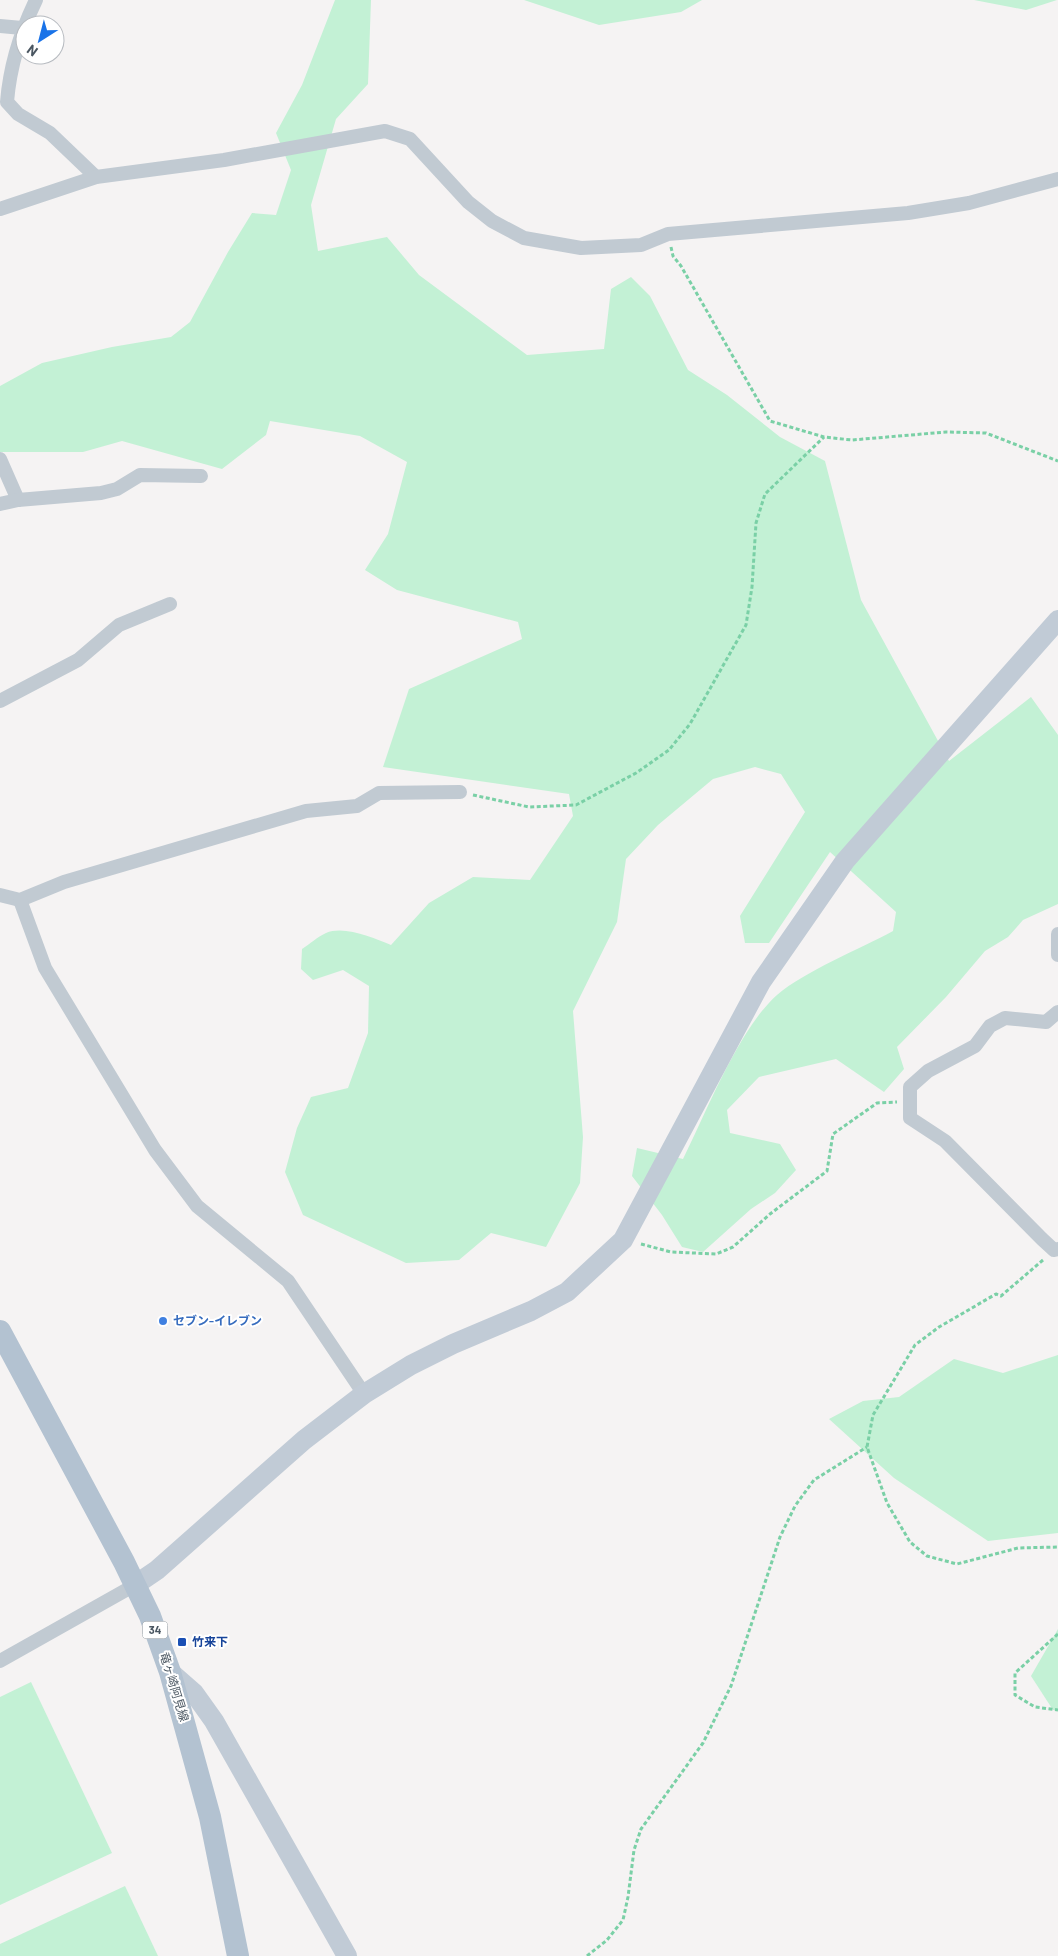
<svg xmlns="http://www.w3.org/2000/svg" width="1058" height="1956" font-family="Barlow,'Noto Sans JP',sans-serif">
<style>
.green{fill:#c3f1d5}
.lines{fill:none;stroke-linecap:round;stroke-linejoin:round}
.path{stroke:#7ad0a6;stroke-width:3;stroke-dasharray:4 2.5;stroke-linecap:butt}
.street{stroke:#c1cad2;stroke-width:14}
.secondary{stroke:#c1cbd6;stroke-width:20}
.primary{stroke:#b3c2d1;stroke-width:22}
.shop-dot{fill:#3f7fe0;stroke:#fff;stroke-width:2}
.transit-dot{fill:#1a4fb4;stroke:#fff;stroke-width:2}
.labels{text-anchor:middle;stroke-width:4;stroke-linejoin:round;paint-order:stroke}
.shield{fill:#fff;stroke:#808990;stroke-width:1}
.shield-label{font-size:11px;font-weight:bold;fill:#4a5661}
.shop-label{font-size:12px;font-weight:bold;fill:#366cbe;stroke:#fff;text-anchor:start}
.transit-label{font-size:12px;font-weight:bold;fill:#164399;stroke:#fff;text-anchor:start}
.street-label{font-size:12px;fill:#4a5661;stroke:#fff}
</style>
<rect width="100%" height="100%" fill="#f5f3f3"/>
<g class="green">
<path d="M335 0H371L368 84 336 119 311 205 318 251 387 237 419 275 527 355 604 349 611 289 631 277 650 296 688 370 727 395 780 437 825 461 861 600 949 761 1031 697 1058 735V904L1023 920 1008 937 985 951 946 997 897 1047 904 1069 884 1092 836 1059 759 1077 727 1110 730 1133 780 1144 796 1170 775 1193 751 1209 703 1252 682 1247 662 1215 632 1176 637 1148 683 1159C707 1111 738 1030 777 995 805 971 860 949 893 931L896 912 830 852 769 943H745L740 916 805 812 781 774 755 767 713 779 658 825 626 859 617 922 573 1011 583 1137 580 1183 546 1247 491 1233 459 1260 406 1263 303 1215 285 1172 297 1128 311 1097 348 1088 368 1033 369 986 343 970 313 980 301 969 302 949C310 944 317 937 326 933 344 925 374 938 391 945L429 903 473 877 530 880 573 816 569 794 383 767 409 689 522 639 518 622 397 590 365 570 388 534 407 462 360 436 270 421 266 435 222 469 122 441 83 452H0V386L42 363 112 347 171 337 190 322 228 252 252 213 276 215 291 170 276 133 302 85Z"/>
<path d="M524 0H702L681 12 599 25Z"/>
<path d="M974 0H1057L1026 10Z"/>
<path d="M1058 1355V1533L988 1541 894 1478 829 1419 863 1401 899 1397 954 1359 1003 1373Z"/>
<path d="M1058 1629V1710H1053L1031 1676Z"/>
<path d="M31 1682 112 1853 0 1905V1697Z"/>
<path d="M125 1886 158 1956H0V1944Z"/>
</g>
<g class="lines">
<g class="path">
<path d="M671 247 673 256 681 266 770 421 824 437 852 440 946 432 986 433 1058 461"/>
<path d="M473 795 529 807 576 805 636 773 669 750 690 724 746 625 752 587 756 523 765 494 824 437"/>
<path d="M641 1244 671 1252 716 1254 733 1247 770 1214 827 1171 833 1134 877 1103 897 1102"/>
<path d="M1043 1260 1001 1296 996 1294 939 1327 915 1345 873 1415 867 1447 887 1503 910 1542 927 1556 957 1564 1018 1548 1058 1547"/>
<path d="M1058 1634 1015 1673V1695L1035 1707 1058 1710"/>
<path d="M587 1956 607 1940 623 1920 628 1897 634 1850 641 1829 703 1743 731 1686 780 1537 795 1506 814 1480 867 1447"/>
</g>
<g class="street">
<path d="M36 0C20 33 10 65 7 102L18 114 50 133 96 177"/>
<path d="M0 26 22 28"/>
<path d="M0 209 96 177 224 160 385 131 410 139 468 202 492 221 524 238 581 248 641 245 668 234 908 213 969 203 1058 179"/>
<path d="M0 459 18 500"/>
<path d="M0 504 18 500 101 493 117 489 140 475 201 476"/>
<path d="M0 701 78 660 119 625 170 604"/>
<path d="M0 895 20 900 64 882 306 811 357 806 379 793 460 792"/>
<path d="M20 900 45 968 155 1150 197 1206 288 1281 364 1394"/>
<path d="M1058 934V955"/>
<path d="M1058 1012 1046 1022 1005 1018 990 1026 975 1046 928 1071 910 1087V1118L945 1141 1042 1239 1054 1250 1058 1249"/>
<path d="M0 1661 135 1585"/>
</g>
<g class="secondary">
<path d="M135 1585 157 1570 304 1440 364 1394 411 1365 453 1344 531 1311 567 1292 623 1240 761 982 845 861 1058 620"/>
<path d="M170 1672 194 1693 214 1721 347 1956"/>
</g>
<path class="primary" d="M0 1331 124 1562 150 1616 170 1672 210 1817 238 1956"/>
</g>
<circle class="shop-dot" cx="163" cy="1321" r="5"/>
<rect class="transit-dot" x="177" y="1637" width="10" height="10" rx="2.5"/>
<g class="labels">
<rect class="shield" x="142.5" y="1621.5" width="25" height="17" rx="4"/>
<g class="shield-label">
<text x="155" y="1634">34</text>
</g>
<g class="shop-label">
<text x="173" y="1325">セブン-イレブン</text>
</g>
<g class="transit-label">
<text x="192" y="1646">竹来下</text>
</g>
<g class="street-label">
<text transform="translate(174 1687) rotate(73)" y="4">竜ヶ崎阿見線</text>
</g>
</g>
<g transform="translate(40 40) rotate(216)"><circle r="24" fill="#ffffff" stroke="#b7bbc0"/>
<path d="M0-4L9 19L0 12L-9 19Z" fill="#1a73e8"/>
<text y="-8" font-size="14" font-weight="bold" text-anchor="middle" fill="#4a5661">N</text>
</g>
</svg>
